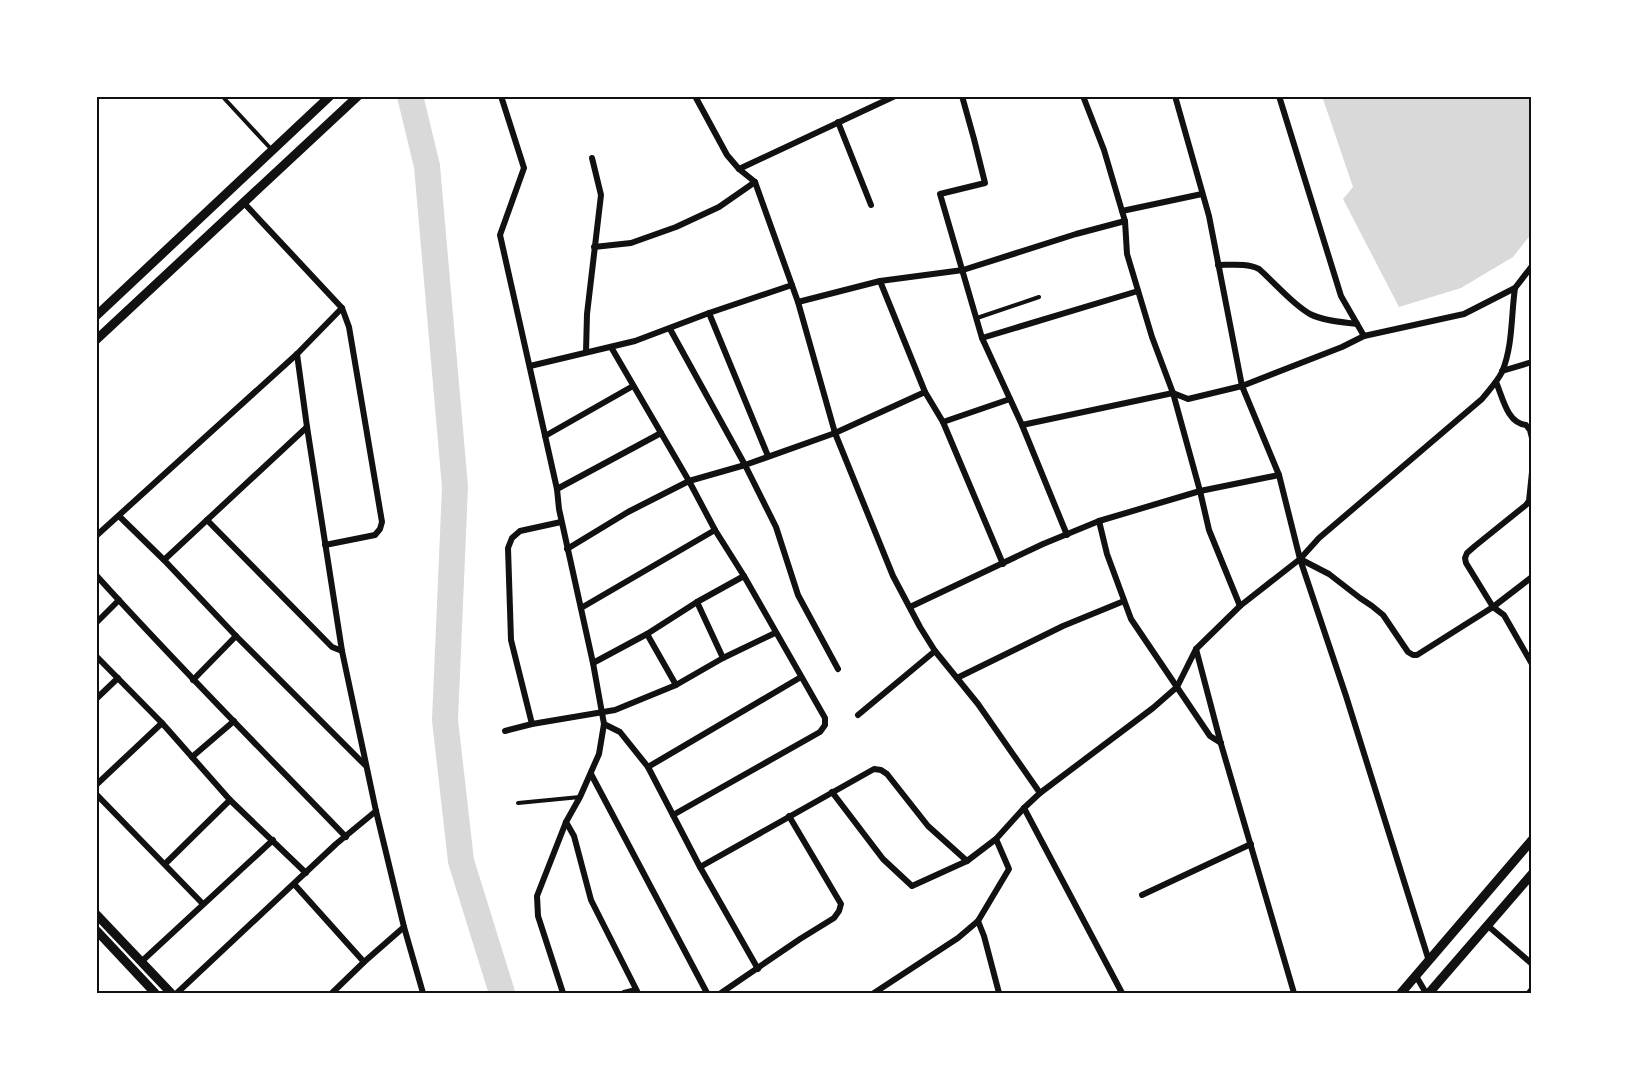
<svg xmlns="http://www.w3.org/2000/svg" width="1628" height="1089" font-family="Jost,sans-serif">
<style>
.water{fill:#d9d9d9}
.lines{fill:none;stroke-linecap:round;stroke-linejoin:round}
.river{stroke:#d9d9d9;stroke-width:26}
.service{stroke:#111;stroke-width:4}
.minor{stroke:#111;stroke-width:6}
.tertiary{stroke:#111;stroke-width:9}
.neatline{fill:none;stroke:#111;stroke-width:2}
</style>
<rect width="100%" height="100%" fill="#fff"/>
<path class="water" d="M1322 96H1532V233L1513 257 1461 288 1399 307 1343 199 1353 187Z"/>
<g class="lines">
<path class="river" d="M410 96 427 166 455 487 445 720 461 861 502 993"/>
<g class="service">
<path d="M222 96 272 150"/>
<path d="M977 318 1039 297"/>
<path d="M518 803 580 797"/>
</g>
<g class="minor">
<path d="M501 96 524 168 500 235 557 489 559 509 593 663 604 724 599 754 580 797 566 822 537 896 538 916 563 993"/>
<path d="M695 96 727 155 739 169 755 182 798 302 835 433 893 576 920 627 935 651 978 704 1040 793"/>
<path d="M962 96 974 139 985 183 940 194 982 338 1022 425 1067 535"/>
<path d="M1083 96 1104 150 1122 211 1125 221 1127 254 1152 337 1173 393 1200 491 1209 530 1240 606"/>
<path d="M1175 96 1209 216 1242 386 1279 475 1300 559 1346 696 1429 961"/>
<path d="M1279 96 1341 296 1364 336 1464 314 1515 288 1532 266"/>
<path d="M838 122 871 205"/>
<path d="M739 169 895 96"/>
<path d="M243 202 342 308 349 327 382 522 380 529 375 535 325 545"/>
<path d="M1122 211 1202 194"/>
<path d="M594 247 631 243 676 227 719 207 755 182"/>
<path d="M1218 265C1232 265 1247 263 1259 269 1274 282 1293 305 1310 314 1323 321 1342 322 1357 324"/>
<path d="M880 281 925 392"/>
<path d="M798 302 880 281 963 270 1076 234 1125 221"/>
<path d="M709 313 768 456"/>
<path d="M670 329 745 465 776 527 798 595 838 669"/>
<path d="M982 338 1138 291"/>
<path d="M611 347 689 481 715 530 744 576 825 718V725L820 732 673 815"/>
<path d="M586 352 587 314 601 195 592 158"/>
<path d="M297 354 307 427 342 651 376 811 404 927 423 993"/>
<path d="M530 366 635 341 709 313 792 285"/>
<path d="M1502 371 1532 362"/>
<path d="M1496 382C1503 398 1507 423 1526 425L1530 430 1532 438"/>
<path d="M943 422 1010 399"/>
<path d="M1022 425 1173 393 1188 399 1242 386 1342 347 1364 336"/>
<path d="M545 436 633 386"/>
<path d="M1532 472 1529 501 1526 505 1475 546 1467 553 1465 558 1466 563 1493 607 1504 615 1532 664"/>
<path d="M557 489 661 433"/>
<path d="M119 516 164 560 236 636 365 765"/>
<path d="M207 520 332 647 342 651"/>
<path d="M1099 521 1107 554 1131 619 1210 736 1221 743"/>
<path d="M96 536 297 354 342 308"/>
<path d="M567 549 628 512 689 481 745 465 835 433 925 392 943 422 1003 564"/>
<path d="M1300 559 1329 574 1360 598 1372 606 1383 615 1408 652 1413 655H1417L1493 607 1532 577"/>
<path d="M164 560 307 427"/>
<path d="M96 575C177 665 262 750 346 837"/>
<path d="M697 602 723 658"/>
<path d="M910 607 1043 544 1099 521 1200 491 1279 475"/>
<path d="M581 608 715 530"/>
<path d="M96 623 119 600"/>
<path d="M647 634 676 685"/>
<path d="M1196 649 1221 744 1294 993"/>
<path d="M96 656 162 723 230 800 306 873"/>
<path d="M593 663 647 634 697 602 744 576"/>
<path d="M957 678 1063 626 1124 601"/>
<path d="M193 680 236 636"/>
<path d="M96 699 118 678"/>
<path d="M858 715 935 651"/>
<path d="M532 724 511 640 508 548 512 538 520 531 561 522"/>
<path d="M604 724 620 732 648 767 700 867 758 969"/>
<path d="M505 731 532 724 615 710 676 685 723 658 775 633"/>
<path d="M192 757 234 721"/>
<path d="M648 767 801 677"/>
<path d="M591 774 707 993"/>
<path d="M96 785 162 723"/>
<path d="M832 792 883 859 912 886 967 861 996 839 1024 808 1040 793 1153 708 1177 687 1196 649 1240 606 1300 559 1319 538 1482 399C1489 390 1497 382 1502 372 1513 346 1511 315 1515 288"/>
<path d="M96 794 203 904"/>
<path d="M1024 808 1122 993"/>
<path d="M566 822 574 836 591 900 638 993"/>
<path d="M165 864 230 800"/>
<path d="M700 867 874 769 881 770 887 774 928 826 967 861"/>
<path d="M294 884 364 962"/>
<path d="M1142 895 1251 844"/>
<path d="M978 921 984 936 999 993"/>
<path d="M1487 925 1532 964"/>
<path d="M141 962 273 840"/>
<path d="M1416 976 1426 993"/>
<path d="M177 993 336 844 376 811"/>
<path d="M332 993 364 962 404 927"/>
<path d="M624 993 636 990"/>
<path d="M721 993 800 939 834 918 839 911 841 904 789 816"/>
<path d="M874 993 958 938 978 921 1009 869 996 839"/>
<path d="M1529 993 1532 989"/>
</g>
<g class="tertiary">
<path d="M96 316 330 96"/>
<path d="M96 340 358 96"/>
<path d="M96 914 171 993"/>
<path d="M96 930 155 993"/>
<path d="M1401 993 1532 840"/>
<path d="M1429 993 1532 874"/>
</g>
</g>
<rect width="1628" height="1089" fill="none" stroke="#ffffff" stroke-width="195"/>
<rect x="98" y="98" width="1432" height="894" class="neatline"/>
</svg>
